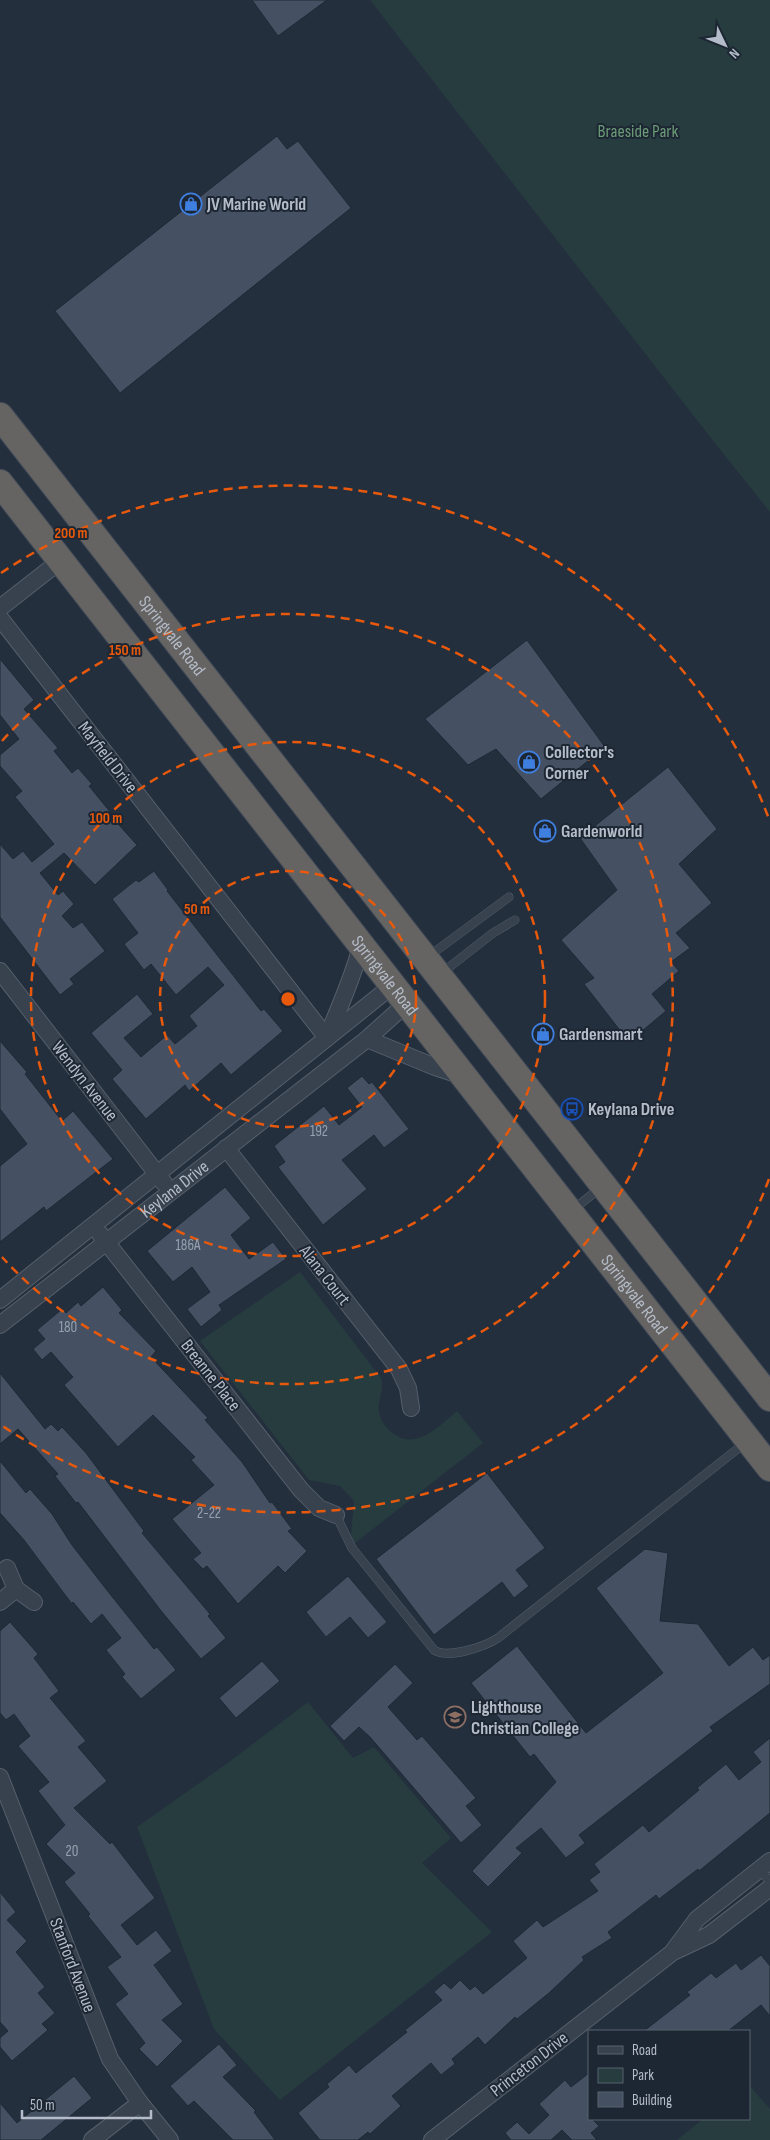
<svg xmlns="http://www.w3.org/2000/svg" width="770" height="2140" font-family="'Sofia Sans Condensed',sans-serif">
<style>
.green{fill:#263c3f}
.building{fill:#455162;stroke:#1f2835}
.lines{fill:none;stroke-linecap:round;stroke-linejoin:round}
.service-casing{stroke:#565f6c;stroke-width:9}
.minor-casing{stroke:#565f6c;stroke-width:18}
.trunk-casing{stroke:#434c59;stroke-width:28}
.service{stroke:#38414e;stroke-width:8}
.minor{stroke:#38414e;stroke-width:16}
.trunk{stroke:#656462;stroke-width:26}
.ring{fill:none;stroke:#e8590c;stroke-width:2.5;stroke-dasharray:9 6}
.labels{text-anchor:middle;stroke-width:4;stroke-linejoin:round;paint-order:stroke}
.number-label{font-size:15px;fill:#98a1af}
.park-label{font-size:18px;fill:#6b9a76;stroke:#1d2633}
.poi-label{font-size:18px;font-weight:bold;fill:#b4bcc9;stroke:#1d2633;text-anchor:start}
.street-label{font-size:18px;fill:#b4bcc9;stroke:#1d2633}
.centre{fill:#e8590c;stroke:#1d2633;stroke-width:2.5}
.ring-label{font-size:15px;text-anchor:middle;font-weight:bold;fill:#e8590c;stroke:#1d2633;stroke-width:4;stroke-linejoin:round;paint-order:stroke}
</style>
<rect width="100%" height="100%" fill="#242f3e"/>
<g class="green">
<path d="M370 0H770V512L714 442Z"/>
<path d="M300 1272 381 1378C385 1390 377 1400 379 1412 381 1422 386 1428 394 1434 417 1451 440 1425 457 1411L483 1443 350 1547 354 1501 340 1486 309 1480 200 1341Z"/>
<path d="M308 1702 353 1758 374 1747 451 1838 422 1863 492 1932 280 2100 214 2029 137 1827 225 1765Z"/>
<path d="M749 2085 770 2109V2140H677L703 2119H749Z"/>
</g>
<g class="building">
<path d="M252 0H327L278 36Z"/>
<path d="M277 136 287 149 298 141 351 208 120 393 55 311Z"/>
<path d="M527 640 605 747 541 799 496 749 468 765 425 719Z"/>
<path d="M0 659 34 700 24 709 58 748 54 751 72 773 78 768 92 784 89 786 120 824 119 825 137 845 95 885 64 853 40 873 58 895 63 891 74 904 62 916 73 928 82 922 105 951 70 979 74 984 60 995 0 917V844L13 859 23 851 32 862 54 844 15 797 22 791 0 766V755L19 739 0 715Z"/>
<path d="M668 767 717 829 679 864 712 903 676 933 690 948 671 962 679 971 652 994 666 1011 629 1042 584 984 594 978 561 940 617 890 580 838Z"/>
<path d="M154 871 168 890 167 891 261 1011 264 1009 283 1031 231 1075 221 1063 189 1091 185 1085 146 1119 112 1079 122 1070 91 1033 137 994 153 1014 124 1038 141 1057 167 1035 175 1044 197 1026 189 1016 224 985 208 967 176 995 151 964 144 970 124 944 138 933 112 899 136 880 139 882Z"/>
<path d="M0 1041 27 1072 25 1074 62 1121 73 1111 113 1159 46 1211 44 1207 0 1242V1166L27 1144 0 1109Z"/>
<path d="M362 1076 369 1084 372 1082 409 1129 384 1148 374 1135 342 1160 367 1189 323 1225 278 1167 285 1162 274 1146 324 1106 339 1125 362 1107 347 1088Z"/>
<path d="M225 1187 251 1218 231 1235 249 1259 273 1242 286 1259 219 1305 222 1310 201 1327 187 1309 210 1292 192 1267 173 1282 147 1251Z"/>
<path d="M103 1287 122 1310 119 1313 156 1351 151 1357 208 1418 205 1420 242 1462 270 1503 272 1502 292 1529 288 1531 307 1551 285 1573 278 1566 238 1604 207 1566 203 1569 193 1559 201 1553 172 1519 214 1485 191 1460 195 1457 153 1415 118 1447 64 1385 73 1377 51 1352 42 1360 33 1349 45 1339 37 1330 62 1309 66 1313 78 1302 81 1306Z"/>
<path d="M0 1373 45 1429 51 1424 58 1431 62 1427 86 1453 144 1531 142 1533 210 1614 208 1616 226 1638 201 1659 162 1612 78 1502 76 1503 55 1476 58 1474 18 1429 0 1444Z"/>
<path d="M0 1461 26 1493 30 1489 52 1514 72 1545 106 1589 154 1649 157 1647 176 1670 141 1699 122 1677 125 1674 106 1650 121 1638 102 1614 91 1624 73 1602 72 1604 24 1540 0 1513Z"/>
<path d="M487 1473 545 1548 516 1570 529 1586 514 1598 502 1582 434 1635 376 1559Z"/>
<path d="M645 1549 668 1553 660 1621 698 1624 729 1666 753 1647 763 1660 770 1655V1684L710 1727 713 1731 579 1835 585 1843 566 1858 541 1828 516 1848 522 1853 488 1887 472 1871 556 1782 534 1754 530 1757 471 1683 517 1646 586 1733 663 1673 596 1588Z"/>
<path d="M348 1576 387 1622 368 1638 350 1617 326 1637 306 1612Z"/>
<path d="M10 1622 38 1654 34 1658 59 1691 50 1698 86 1741 78 1747 107 1781 74 1808 110 1844 112 1842 155 1898 121 1925 137 1945 156 1930 172 1951 154 1965 183 2004 162 2020 183 2041 157 2067 139 2049 145 2043 115 2004 128 1994 107 1967 121 1957 88 1916 90 1914 64 1882 75 1873 46 1844 65 1825 38 1791 49 1782 18 1746 30 1736 14 1714 6 1720 0 1713V1631Z"/>
<path d="M262 1661 280 1681 236 1718 219 1698Z"/>
<path d="M395 1664 413 1683 388 1707 417 1740 422 1736 476 1798 466 1806 482 1825 461 1843 370 1737 359 1727 344 1741 330 1726Z"/>
<path d="M770 1738V1813L699 1871 698 1869 659 1899 656 1895 608 1932 612 1938 582 1957 584 1960 549 1993 517 2019 515 2017 485 2045 478 2037 452 2059 455 2064 441 2075 431 2063 392 2096 401 2106 370 2134 368 2132 358 2140H320L298 2113 329 2087 327 2084 349 2065 356 2073 407 2032 405 2030 442 2000 434 1992 444 1983 451 1989 460 1980 470 1990 475 1986 483 1994 527 1958 513 1941 537 1920 543 1927 598 1891 589 1880 600 1872 594 1864 643 1825 649 1832 699 1790 697 1788 726 1764 739 1780 761 1762 753 1752Z"/>
<path d="M0 1892 16 1912 7 1920 27 1941 16 1952 45 1987 38 1993 55 2013 42 2024 48 2030 12 2061 0 2047V2038L8 2031 0 2022Z"/>
<path d="M761 1955 770 1966V2016L761 2005 728 2031H644L690 1995 687 1992 711 1973 716 1978 736 1963 741 1970Z"/>
<path d="M219 2044 237 2065 223 2077 256 2111 254 2112 275 2140H233L194 2101 188 2106 170 2086Z"/>
<path d="M589 2073V2119H592L599 2126 591 2133 597 2140H572L562 2130 551 2140H511L505 2133 517 2122 529 2134 549 2115 539 2104 565 2080 571 2087Z"/>
<path d="M74 2076 92 2098 41 2140H0V2103L17 2123Z"/>
</g>
<g class="lines">
<g class="service-casing">
<g id="service">
<path d="M429 956 509 897"/>
<path d="M443 972 493 933 515 920"/>
<path d="M574 1209 600 1188"/>
<path d="M336 1515 352 1548 434 1650C448 1659 484 1647 498 1638L745 1443"/>
<path d="M760 1869 770 1882"/>
</g>
</g>
<g class="minor-casing">
<g id="minor">
<path d="M0 608 60 561"/>
<path d="M0 618 327 1038"/>
<path d="M0 971 164 1183"/>
<path d="M327 1038C339 1007 353 978 361 946"/>
<path d="M367 1039 435 1067 462 1076"/>
<path d="M226 1148 399 1369 408 1388 411 1408"/>
<path d="M100 1234 301 1490 319 1508 336 1515"/>
<path d="M0 1300 393 985"/>
<path id="s1" d="M0 1325 367 1039 407 1003"/>
<path d="M7 1568 16 1589 34 1602"/>
<path d="M0 1602 16 1589"/>
<path d="M0 1777 110 2059 140 2103 170 2140"/>
<path d="M674 1950 697 1919 770 1861"/>
<path d="M92 2140 140 2103"/>
<path d="M432 2140 673 1952 709 1935 770 1888"/>
</g>
</g>
<g class="trunk-casing">
<g id="trunk">
<path id="s2" d="M0 416 770 1398"/>
<path id="s3" d="M0 483 770 1468"/>
</g>
</g>
<use href="#service" class="service"/>
<use href="#minor" class="minor"/>
<use href="#trunk" class="trunk"/>
</g>
<g class="ring">
<circle cx="288" cy="999" r="128"/>
<circle cx="288" cy="999" r="257"/>
<path d="M2 741A385 385 0 1 1 2 1257"/>
<path d="M769 1179A514 514 0 0 1 1 1425M1 573A514 514 0 0 1 769 819"/>
</g>
<defs>
<g id="shop-ring" transform="scale(1.125)"><circle r="9.5" fill="#1d2633" stroke="#3f7fe0" stroke-width="1.5"/><path d="M-5-2.5h2.3a2.7 3.5 0 0 1 5.4 0H5L5.5 6h-11ZM-1.5-2.5h3a1.5 2.3 0 0 0-3 0Z" fill="#3f7fe0"/></g>
<g id="bus-ring" transform="scale(1.125)"><circle r="9.5" fill="#1d2633" stroke="#1a4fb4" stroke-width="1.5"/><path d="M-5-6H5V4H4V6H2V4H-2V6H-4V4H-5ZM-3.5-4V0h7V-4ZM-3.5 1.2v1.5H-2V1.2ZM2 1.2v1.5H3.5V1.2Z" fill="#1a4fb4"/></g>
<g id="school-ring" transform="scale(1.125)"><circle r="9.5" fill="#1d2633" stroke="#8d6e63" stroke-width="1.5"/><path d="M0-5L7-2L0 1L-7-2ZM-4 1L0 2.5L4 1V4Q0 6-4 4Z" fill="#8d6e63"/></g>
</defs>
<g fill-rule="evenodd">
<use href="#shop-ring" x="191" y="204"/>
<use href="#shop-ring" x="529" y="762"/>
<use href="#shop-ring" x="545" y="831"/>
<use href="#shop-ring" x="543" y="1034"/>
<use href="#bus-ring" x="572" y="1109"/>
<use href="#school-ring" x="455" y="1717"/>
</g>
<g class="labels">
<g class="number-label">
<text x="319" y="1136">192</text>
<text x="188" y="1250">186A</text>
<text x="68" y="1332">180</text>
<text x="209" y="1518">2-22</text>
<text x="72" y="1856">20</text>
</g>
<g class="park-label">
<text x="638" y="137">Braeside Park</text>
</g>
<g class="poi-label">
<text x="207" y="210">JV Marine World</text>
<text x="545" y="758">Collector's<tspan x="545" dy="21">Corner</tspan></text>
<text x="561" y="837">Gardenworld</text>
<text x="559" y="1040">Gardensmart</text>
<text x="588" y="1115">Keylana Drive</text>
<text x="471" y="1713">Lighthouse<tspan x="471" dy="21">Christian College</tspan></text>
</g>
<g class="street-label">
<text dy="6" stroke="none"><textPath href="#s2" startOffset="279">Springvale Road</textPath></text>
<text transform="translate(108 757) rotate(52)" y="6">Mayfield Drive</text>
<text dy="6" stroke="none"><textPath href="#s3" startOffset="625">Springvale Road</textPath></text>
<text transform="translate(85 1081) rotate(52)" y="6">Wendyn Avenue</text>
<text dy="6" stroke="none"><textPath href="#s1" startOffset="221">Keylana Drive</textPath></text>
<text transform="translate(325 1275) rotate(52)" y="6">Alana Court</text>
<text dy="6" stroke="none"><textPath href="#s3" startOffset="1030">Springvale Road</textPath></text>
<text transform="translate(211 1375) rotate(52)" y="6">Breanne Place</text>
<text transform="translate(73 1965) rotate(69)" y="6">Stanford Avenue</text>
<text transform="translate(529 2064) rotate(-38)" y="6">Princeton Drive</text>
</g>
</g>
<circle cx="288" cy="999" r="8" class="centre"/>
<g class="ring-label">
<text x="71" y="538">200 m</text>
<text x="125" y="655">150 m</text>
<text x="106" y="823">100 m</text>
<text x="197" y="914">50 m</text>
</g>
<rect x="588" y="2030" width="162" height="90" fill="#1d2633" stroke="#59626f"/>
<rect x="598" y="2046" width="25" height="8" fill="#38414e" stroke="#59626f"/>
<text x="632" y="2055" font-size="15" fill="#b4bcc9">Road</text>
<rect x="598" y="2068" width="25" height="15" fill="#263c3f" stroke="#59626f"/>
<text x="632" y="2080" font-size="15" fill="#b4bcc9">Park</text>
<rect x="598" y="2092" width="25" height="15" fill="#455162" stroke="#59626f"/>
<text x="632" y="2105" font-size="15" fill="#b4bcc9">Building</text>
<g transform="translate(725 45) rotate(133)" stroke="#1d2633" stroke-width="4" paint-order="stroke">
<path d="M0-4L9 19L0 12L-9 19Z" fill="#b4bcc9"/>
<text y="-8" font-size="14" font-weight="bold" text-anchor="middle" fill="#b4bcc9">N</text>
</g>
<path d="M22 2110v8h129v-8" fill="none" stroke="#b4bcc9" stroke-width="2.5"/>
<text x="30" y="2110" font-size="15" fill="#b4bcc9" stroke="#1d2633" stroke-width="4" paint-order="stroke">50 m</text>
</svg>
